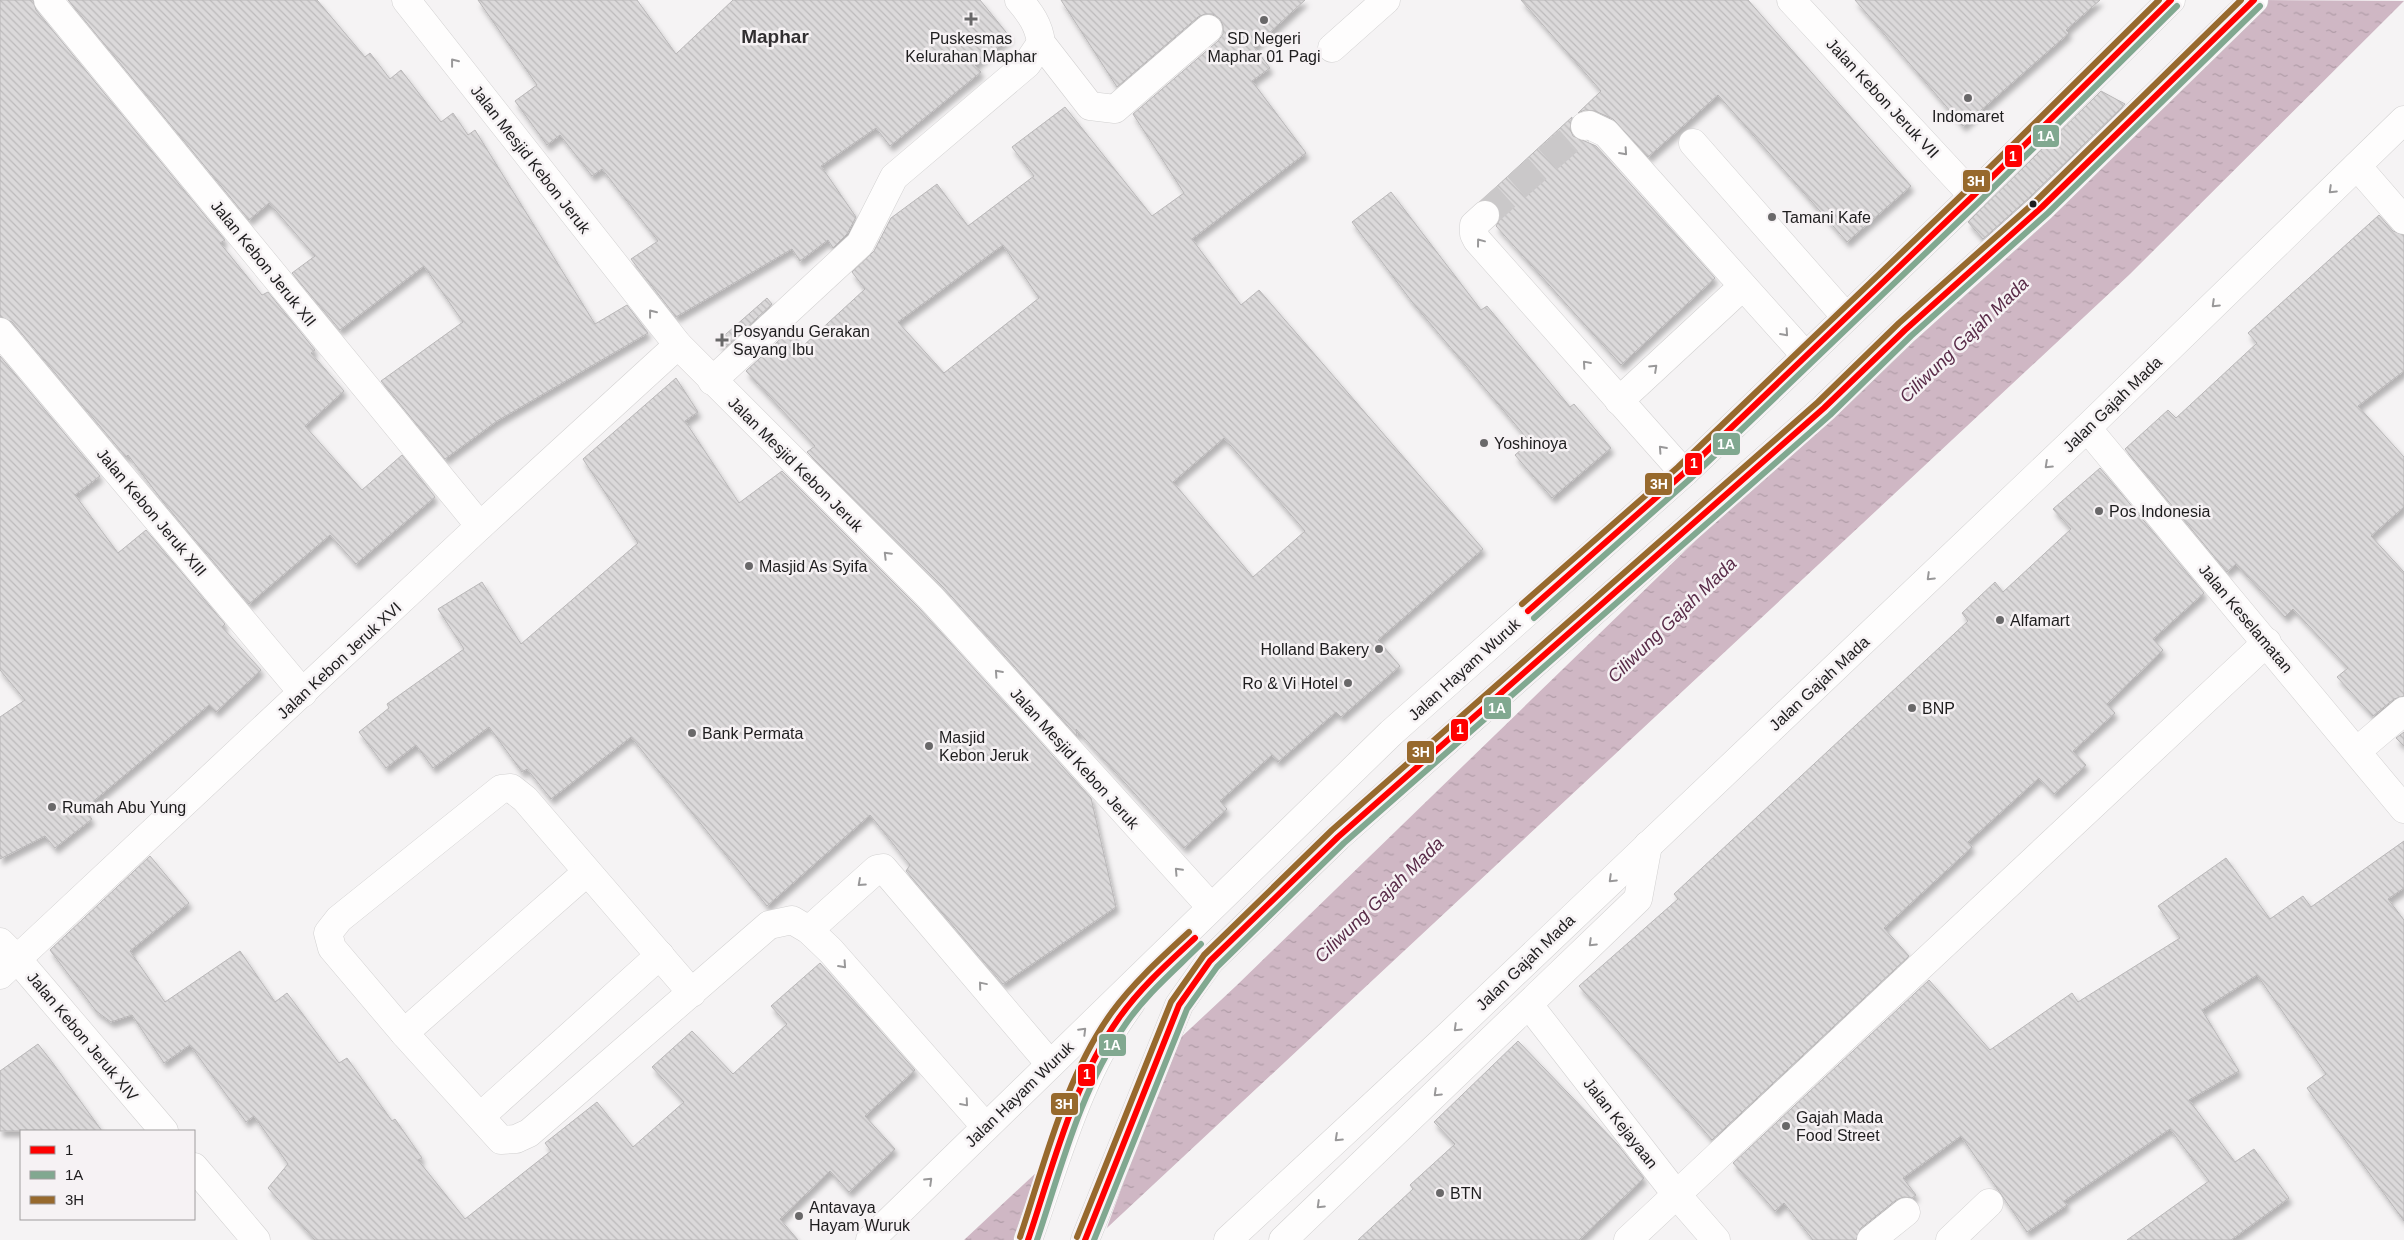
<svg xmlns="http://www.w3.org/2000/svg" width="2404" height="1240" font-family="Helvetica,sans-serif">
<style>
.water{fill:url(#water-ripples)}
.pier{fill:#f5f3f4}
.building{fill:url(#building-back-hatch);stroke:#b9b7b8;fill-rule:evenodd;filter:url(#shadow)}
.lines{fill:none;stroke-linecap:round;stroke-linejoin:round}
.minor-tunnel{stroke:#cac8c9;stroke-width:28;stroke-dasharray:28 14;stroke-linecap:butt}
.minor-casing{stroke:#d2d1d1;stroke-width:29}
.major-casing{stroke:#d2d1d1;stroke-width:29}
.minor{stroke:#fefdfd;stroke-width:28}
.major{stroke:#fefdfd;stroke-width:28}
.bus-1-casing{stroke:#f6f2f4;stroke-width:10}
.bus-2-casing{stroke:#f6f2f4;stroke-width:10}
.bus-3-casing{stroke:#f6f2f4;stroke-width:10}
.bus-1{stroke:#f00;stroke-width:6}
.bus-2{stroke:#81a890;stroke-width:6}
.bus-3{stroke:#97692d;stroke-width:6}
.oneway{stroke:#999899}
.poi-dot{fill:#696869;stroke:#f6f2f4;stroke-width:2}
.bus-dot{fill:#1e1d1e;stroke:#f6f2f4;stroke-width:2}
.labels{text-anchor:middle;stroke-width:5;stroke-linejoin:round;paint-order:stroke}
.poi-label{font-size:16px;fill:#1e1d1e;stroke:#f6f2f4;text-anchor:start}
.street-label{font-size:16px;fill:#1e1d1e;stroke:#f6f2f4}
.water-label{font-size:18px;font-style:italic;fill:#592b48;stroke:#f6f2f4}
.quarter-label{font-size:19px;font-weight:bold;fill:#312e30;stroke:#f6f2f4}
.line-badge{stroke:#f6f2f4;stroke-width:2}
.badge-label{font-size:14px;text-anchor:middle;font-weight:bold;fill:#fff}
</style>
<defs>
<pattern id="water-ripples" width="26" height="14" patternUnits="userSpaceOnUse" patternTransform="scale(1.25)"><rect width="26" height="14" fill="#cfb7c4"/><path d="M2 4q2-2 4 0t4 0M15 11q2-2 4 0t4 0" fill="none" stroke="#b19da8"/></pattern>
<pattern id="building-back-hatch" width="6" height="6" patternUnits="userSpaceOnUse" patternTransform="scale(1.25)"><rect width="6" height="6" fill="#dbd9da"/><path d="M-1 5l2 2M0 0l6 6M5-1l2 2" fill="none" stroke="#bcbabb"/></pattern>
<filter id="shadow"><feDropShadow dx="3" dy="5.5" stdDeviation="2.5" flood-color="#0004"/></filter>
</defs>
<rect width="100%" height="100%" fill="#f5f3f4"/>
<path class="water" d="M2262 0 2404 1 2129 275 1094 1240H964L1236 986 1790 449Z"/>
<path class="pier" d="M1176 1038 1105 1233 1097 1240H1023L1051 1155Z"/>
<g class="building">
<path d="M0 0H33L36 10 225 240 220 243 262 295 268 292 315 350 311 353 344 391 305 426 362 490 402 455 435 497 356 564 330 535 249 604 164 503 128 455 126 457 12 322 0 317Z"/>
<path d="M68 0H317L365 57 370 53 390 79 401 70 441 122 453 113 468 135 475 130 595 324 627 305 648 333 497 421 445 459 381 381 463 322 424 266 340 330 292 273 315 256 269 203 249 220Z"/>
<path d="M478 0H637L676 54 733 0H980L1010 37 975 65 981 72 890 146 876 128 821 166 856 217 847 234 833 248 828 240 800 261 792 249 676 317 631 259 658 241 602 169 592 176 560 135 547 145 515 101 537 85Z"/>
<path d="M1061 0H1305L1254 47 1270 68 1252 81 1306 153 1192 239 1241 305 1259 290 1483 549 1378 640 1400 666 1341 717 1336 712 1278 762 1272 755 1220 801 1227 809 1184 848 1076 729 1077 736 943 587 807 452 815 446 746 371 790 330 803 346 865 289 852 272 874 251 891 218 937 184 968 226 1034 176 1012 147 1065 107 1152 216 1184 193 1133 114 1218 41 1223 34V26L1220 19 1213 14H1205L1198 17 1117 87ZM1003 245 1039 298 944 373 898 322ZM1224 438 1305 531 1253 577 1173 482Z"/>
<path d="M1521 0H1748L1911 186 1847 242 1718 95 1648 157 1613 119 1595 111 1585 110 1578 113 1601 91Z"/>
<path d="M1855 0H2100L2066 30 2069 33 1963 126Z"/>
<path d="M2101 91 2125 104 2031 196 1983 239 1968 222Z"/>
<path d="M1572 117 1570 129 1573 136 1596 146 1715 278 1621 365 1496 226 1500 219V212L1497 205 1490 200H1482Z"/>
<path d="M1391 192 1481 310 1487 306 1570 407 1574 404 1611 448 1552 498 1515 455 1530 442 1412 302 1352 222Z"/>
<path d="M2379 215 2393 231 2404 235V371L2358 406 2404 457V507L2371 536 2404 572V696L2394 699 2373 716 2337 677 2348 668 2293 609 2285 617 2236 564 2227 572 2125 449 2168 410 2176 418 2257 343 2248 333Z"/>
<path d="M767 298 772 304 725 348 718 341Z"/>
<path d="M0 356 100 476 75 495 118 553 146 530 225 624 222 627 261 670 216 712 209 705 84 809 92 819 55 848 45 836 0 859V717L25 700 0 670Z"/>
<path d="M676 378 698 412 685 421 739 503 782 471 920 609 1091 798 1116 907 1003 984 906 871 910 865 870 815 767 906 631 737 551 799 527 769 522 772 489 727 433 768 416 745 386 768 359 732 389 708 387 704 464 649 438 609 482 582 521 644 638 543 583 459Z"/>
<path d="M2100 468 2204 593 2153 639 2163 650 2107 704 2115 713 2073 751 2086 765 2054 794 2039 778 1968 842 1972 847 1884 928 1909 956 1712 1140 1579 986 1678 899 1674 894 1968 621 1962 613 1995 582 2003 592 2071 529 2053 509Z"/>
<path d="M2404 732V746L2396 738Z"/>
<path d="M2404 841V888L2388 899 2404 920V1221L2307 1088 2326 1074 2257 975 2202 1010 2239 1071 2189 1100 2235 1162 2254 1149 2289 1198 2231 1240H2127L2209 1181 2170 1129 2064 1201 2067 1205 2027 1232 1961 1136 1903 1178 1916 1195 1912 1198 1904 1197 1896 1200 1861 1228 1856 1240H1813L1784 1203 1775 1211 1733 1163 1929 980 1990 1050 2072 993 2078 1002 2180 938 2158 906 2226 858 2270 919 2303 896 2311 907Z"/>
<path d="M150 856 189 903 130 951 165 1002 240 951 275 1002 287 993 339 1063 347 1058 392 1121 395 1119 422 1158 418 1160 465 1219 551 1151 545 1143 597 1102 633 1147 684 1102 652 1067 692 1031 733 1074 787 1024 771 1006 820 963 915 1070 865 1116 895 1149 849 1192 830 1171 780 1219 798 1240H315L268 1188 288 1164 254 1116 246 1122 190 1045 164 1063 132 1015 111 1022 96 1011 50 950Z"/>
<path d="M1518 1041 1618 1145 1644 1178 1579 1240H1358L1413 1189 1410 1185 1455 1144 1434 1122Z"/>
<path d="M38 1044 52 1062 102 1131H0V1071Z"/>
</g>
<g class="lines">
<path class="minor-tunnel" d="M1485 215 1585 126"/>
<g class="minor-casing">
<g id="minor">
<path d="M48 0 480 526"/>
<path d="M406 0 678 345 931 598 1211 907"/>
<path d="M1019 0C1030 13 1039 25 1041 43L1090 106 1115 109 1208 29"/>
<path d="M1791 0 1973 196"/>
<path d="M1332 48 1386 0"/>
<path d="M1585 126 1589 125 1606 133 1805 355"/>
<path d="M1693 143 1846 317"/>
<path d="M2357 166 2404 220"/>
<path d="M1485 215 1474 225V234L1477 240 1684 473"/>
<path d="M0 332 303 693"/>
<path d="M712 381 860 244 894 177 1027 64 1041 43"/>
<path d="M1619 401 1742 287"/>
<path d="M2087 428 2404 809"/>
<path d="M2357 751 2404 711"/>
<path d="M809 930 877 869 883 868 1050 1064"/>
<path d="M0 942 18 960 164 1131"/>
<path d="M0 975 480 526 678 345"/>
<path d="M692 993 525 799 511 788 501 789 339 919 328 933 332 948 404 1033 501 1140 516 1139 529 1133 769 925 792 920 809 930 831 951 985 1126"/>
<path d="M1529 1005 1676 1194 1716 1240"/>
<path d="M404 1033 587 872"/>
<path d="M481 1116 660 955"/>
<path d="M194 1167 256 1240"/>
<path d="M1628 1240 2267 642"/>
<path d="M1871 1240 1906 1212"/>
<path d="M1950 1240 1989 1203"/>
</g>
</g>
<g class="major-casing">
<g id="major">
<path d="M870 1240 1391 733 1684 473 1973 196 2171 0"/>
<path d="M1028 1240C1057 1159 1079 1073 1131 1003"/>
<path d="M1085 1240 1179 1005 1210 961 1338 837 1824 408 1905 330 2042 207 2254 0"/>
<path d="M1228 1240 1448 1036 2087 428 2404 120"/>
<path d="M1283 1240 1638 899 1648 845"/>
</g>
</g>
<use href="#minor" class="minor"/>
<use href="#major" class="major"/>
<g class="bus-1-casing">
<g id="bus-1">
<path d="M1528 611 1684 473 1973 196 2171 0"/>
<path d="M1028 1240C1053 1166 1073 1083 1119 1018 1140 988 1168 963 1195 938"/>
<path d="M1085 1240 1179 1005 1210 961 1338 837 1824 408 1905 330 2042 207 2254 0"/>
</g>
</g>
<g class="bus-2-casing">
<g id="bus-2">
<path d="M1534 618 1690 479 1979 202 2177 6"/>
<path d="M1037 1240C1061 1168 1081 1088 1125 1025 1146 994 1175 970 1201 944"/>
<path d="M1094 1240 1187 1009 1217 967 1344 843 1830 415 1911 336 2048 213 2260 6"/>
</g>
</g>
<g class="bus-3-casing">
<g id="bus-3">
<path d="M1522 604 1678 467 1967 190 2159 0"/>
<path d="M1020 1237C1045 1162 1065 1077 1112 1012 1134 982 1162 957 1189 932"/>
<path d="M1077 1237 1171 1002 1204 955 1332 830 1818 402 1899 323 2036 201 2241 0"/>
</g>
</g>
<use href="#bus-1" class="bus-1"/>
<use href="#bus-2" class="bus-2"/>
<use href="#bus-3" class="bus-3"/>
</g>
<defs><path id="oneway-chevron" d="M-2-3.5L2.5 0L-2 3.5" fill="none" stroke-width="1.6" stroke-linecap="round" stroke-linejoin="round" transform="scale(1.25)"/></defs>
<g class="oneway">
<use href="#oneway-chevron" transform="translate(454 62) rotate(-128)"/>
<use href="#oneway-chevron" transform="translate(1624 152) rotate(48)"/>
<use href="#oneway-chevron" transform="translate(2332 190) rotate(136)"/>
<use href="#oneway-chevron" transform="translate(1480 242) rotate(-127)"/>
<use href="#oneway-chevron" transform="translate(2215 304) rotate(136)"/>
<use href="#oneway-chevron" transform="translate(652 313) rotate(-128)"/>
<use href="#oneway-chevron" transform="translate(1785 333) rotate(48)"/>
<use href="#oneway-chevron" transform="translate(1586 364) rotate(-131)"/>
<use href="#oneway-chevron" transform="translate(1654 368) rotate(-43)"/>
<use href="#oneway-chevron" transform="translate(1662 449) rotate(-132)"/>
<use href="#oneway-chevron" transform="translate(2048 465) rotate(137)"/>
<use href="#oneway-chevron" transform="translate(887 555) rotate(-135)"/>
<use href="#oneway-chevron" transform="translate(1930 577) rotate(136)"/>
<use href="#oneway-chevron" transform="translate(998 673) rotate(-132)"/>
<use href="#oneway-chevron" transform="translate(1178 871) rotate(-133)"/>
<use href="#oneway-chevron" transform="translate(1612 879) rotate(136)"/>
<use href="#oneway-chevron" transform="translate(861 883) rotate(138)"/>
<use href="#oneway-chevron" transform="translate(1592 943) rotate(136)"/>
<use href="#oneway-chevron" transform="translate(843 965) rotate(48)"/>
<use href="#oneway-chevron" transform="translate(982 985) rotate(-130)"/>
<use href="#oneway-chevron" transform="translate(1457 1028) rotate(136)"/>
<use href="#oneway-chevron" transform="translate(1083 1031) rotate(-45)"/>
<use href="#oneway-chevron" transform="translate(1437 1093) rotate(136)"/>
<use href="#oneway-chevron" transform="translate(965 1103) rotate(49)"/>
<use href="#oneway-chevron" transform="translate(1338 1138) rotate(137)"/>
<use href="#oneway-chevron" transform="translate(929 1181) rotate(-44)"/>
<use href="#oneway-chevron" transform="translate(1320 1205) rotate(136)"/>
</g>
<g class="poi-dot">
<path d="M968.5 11.5h5v5h5v5h-5v5h-5v-5h-5v-5h5z"/>
<circle cx="1264" cy="20" r="5"/>
<circle cx="1968" cy="98" r="5"/>
<circle cx="1772" cy="217" r="5"/>
<path d="M719.5 332.5h5v5h5v5h-5v5h-5v-5h-5v-5h5z"/>
<circle cx="1484" cy="443" r="5"/>
<circle cx="2099" cy="511" r="5"/>
<circle cx="749" cy="566" r="5"/>
<circle cx="2000" cy="620" r="5"/>
<circle cx="1379" cy="649" r="5"/>
<circle cx="1348" cy="683" r="5"/>
<circle cx="1912" cy="708" r="5"/>
<circle cx="692" cy="733" r="5"/>
<circle cx="929" cy="746" r="5"/>
<circle cx="52" cy="807" r="5"/>
<circle cx="1786" cy="1126" r="5"/>
<circle cx="1440" cy="1193" r="5"/>
<circle cx="799" cy="1216" r="5"/>
</g>
<circle class="bus-dot" cx="2033" cy="204" r="4.5"/>
<g class="labels">
<g class="poi-label">
<text x="971" y="44" text-anchor="middle">Puskesmas<tspan x="971" dy="18">Kelurahan Maphar</tspan></text>
<text x="1264" y="44" text-anchor="middle">SD Negeri<tspan x="1264" dy="18">Maphar 01 Pagi</tspan></text>
<text x="1968" y="122" text-anchor="middle">Indomaret</text>
<text x="1782" y="223">Tamani Kafe</text>
<text x="733" y="337">Posyandu Gerakan<tspan x="733" dy="18">Sayang Ibu</tspan></text>
<text x="1494" y="449">Yoshinoya</text>
<text x="2109" y="517">Pos Indonesia</text>
<text x="759" y="572">Masjid As Syifa</text>
<text x="2010" y="626">Alfamart</text>
<text x="1369" y="655" text-anchor="end">Holland Bakery</text>
<text x="1338" y="689" text-anchor="end">Ro &amp; Vi Hotel</text>
<text x="1922" y="714">BNP</text>
<text x="702" y="739">Bank Permata</text>
<text x="939" y="743">Masjid<tspan x="939" dy="18">Kebon Jeruk</tspan></text>
<text x="62" y="813">Rumah Abu Yung</text>
<text x="1796" y="1123">Gajah Mada<tspan x="1796" dy="18">Food Street</tspan></text>
<text x="1450" y="1199">BTN</text>
<text x="809" y="1213">Antavaya<tspan x="809" dy="18">Hayam Wuruk</tspan></text>
</g>
<g class="street-label">
<text transform="translate(1883 98) rotate(47)" y="6">Jalan Kebon Jeruk VII</text>
<text transform="translate(531 159) rotate(52)" y="6">Jalan Mesjid Kebon Jeruk</text>
<text transform="translate(264 263) rotate(51)" y="6">Jalan Kebon Jeruk XII</text>
<text transform="translate(2112 404) rotate(-44)" y="6">Jalan Gajah Mada</text>
<text transform="translate(796 464) rotate(45)" y="6">Jalan Mesjid Kebon Jeruk</text>
<text transform="translate(152 512) rotate(50)" y="6">Jalan Kebon Jeruk XIII</text>
<text transform="translate(2246 618) rotate(50)" y="6">Jalan Keselamatan</text>
<text transform="translate(339 660) rotate(-43)" y="6">Jalan Kebon Jeruk XVI</text>
<text transform="translate(1464 669) rotate(-42)" y="6">Jalan Hayam Wuruk</text>
<text transform="translate(1819 683) rotate(-43)" y="6">Jalan Gajah Mada</text>
<text transform="translate(1075 758) rotate(48)" y="6">Jalan Mesjid Kebon Jeruk</text>
<text transform="translate(1525 962) rotate(-44)" y="6">Jalan Gajah Mada</text>
<text transform="translate(83 1036) rotate(50)" y="6">Jalan Kebon Jeruk XIV</text>
<text transform="translate(1019 1094) rotate(-44)" y="6">Jalan Hayam Wuruk</text>
<text transform="translate(1621 1123) rotate(52)" y="6">Jalan Kejayaan</text>
</g>
<g class="water-label">
<text transform="translate(1964 340) rotate(-44)" y="6">Ciliwung Gajah Mada</text>
<text transform="translate(1672 620) rotate(-44)" y="6">Ciliwung Gajah Mada</text>
<text transform="translate(1379 900) rotate(-44)" y="6">Ciliwung Gajah Mada</text>
</g>
<g class="quarter-label">
<text x="775" y="43">Maphar</text>
</g>
</g>
<g class="line-badge">
<rect x="2032" y="124" width="28" height="24" rx="5" fill="#81a890"/>
<rect x="2004" y="144" width="19" height="24" rx="5" fill="#f00"/>
<rect x="1962" y="169" width="29" height="24" rx="5" fill="#97692d"/>
<rect x="1712" y="432" width="29" height="24" rx="5" fill="#81a890"/>
<rect x="1684" y="452" width="19" height="24" rx="5" fill="#f00"/>
<rect x="1644" y="472" width="29" height="24" rx="5" fill="#97692d"/>
<rect x="1483" y="696" width="29" height="24" rx="5" fill="#81a890"/>
<rect x="1450" y="718" width="19" height="24" rx="5" fill="#f00"/>
<rect x="1406" y="740" width="29" height="24" rx="5" fill="#97692d"/>
<rect x="1098" y="1033" width="29" height="24" rx="5" fill="#81a890"/>
<rect x="1077" y="1063" width="19" height="24" rx="5" fill="#f00"/>
<rect x="1050" y="1092" width="29" height="24" rx="5" fill="#97692d"/>
</g>
<g class="badge-label">
<text x="2046" y="141">1A</text>
<text x="2013" y="161">1</text>
<text x="1976" y="186">3H</text>
<text x="1726" y="449">1A</text>
<text x="1694" y="468">1</text>
<text x="1659" y="489">3H</text>
<text x="1497" y="713">1A</text>
<text x="1460" y="734">1</text>
<text x="1421" y="757">3H</text>
<text x="1112" y="1050">1A</text>
<text x="1087" y="1079">1</text>
<text x="1064" y="1109">3H</text>
</g>
<rect x="20" y="1130" width="175" height="90" fill="#f6f2f4" stroke="#a09d9e"/>
<rect x="30" y="1146" width="25" height="8" fill="#ff0000" stroke="#a09d9e"/>
<text x="65" y="1155" font-size="15" fill="#1e1d1e">1</text>
<rect x="30" y="1171" width="25" height="8" fill="#81a890" stroke="#a09d9e"/>
<text x="65" y="1180" font-size="15" fill="#1e1d1e">1A</text>
<rect x="30" y="1196" width="25" height="8" fill="#97692d" stroke="#a09d9e"/>
<text x="65" y="1205" font-size="15" fill="#1e1d1e">3H</text>
</svg>
